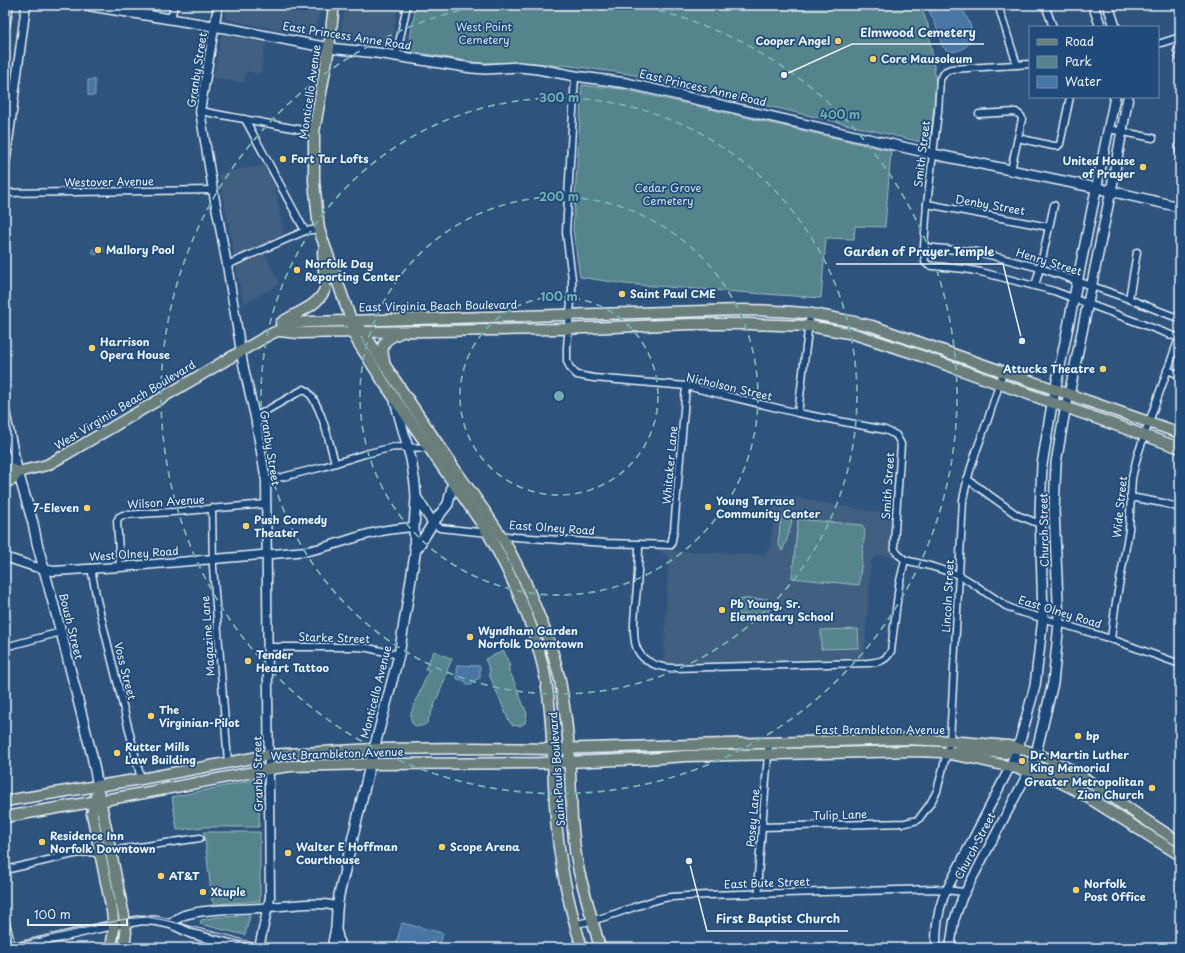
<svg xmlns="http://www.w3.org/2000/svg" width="1185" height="953" font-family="'Playpen Sans',sans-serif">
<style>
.built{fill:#405e81}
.green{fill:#56848d;stroke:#9fbac2}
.water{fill:#4876a4;stroke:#88a7c6}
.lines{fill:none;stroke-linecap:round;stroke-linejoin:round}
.minor-casing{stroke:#e8f1f8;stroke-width:9}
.tertiary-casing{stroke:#e8f1f8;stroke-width:11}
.secondary-casing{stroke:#e8f1f8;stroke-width:12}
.primary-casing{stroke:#e8f1f8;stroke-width:13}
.minor{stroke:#1f4a7a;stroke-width:6}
.tertiary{stroke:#1f4a7a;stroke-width:8}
.secondary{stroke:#1f4a7a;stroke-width:9}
.primary{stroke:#6b7f7c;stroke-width:10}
.tram{stroke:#e8f1f8;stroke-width:1}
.ring{fill:none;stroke:#71adac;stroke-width:2;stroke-dasharray:7 5}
.poi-dot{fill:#ffd166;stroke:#1f4a7a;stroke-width:1.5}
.labels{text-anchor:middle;stroke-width:3.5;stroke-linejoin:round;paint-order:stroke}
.park-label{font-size:11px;fill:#d2e1e8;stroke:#1f4a7a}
.street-label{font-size:11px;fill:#e8f1f8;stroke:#1f4a7a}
.poi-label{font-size:11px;font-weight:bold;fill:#e8f1f8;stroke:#1f4a7a;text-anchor:start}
.centre{fill:#71adac;stroke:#1f4a7a;stroke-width:2}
.ring-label{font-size:12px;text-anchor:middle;font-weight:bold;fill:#71adac;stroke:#1f4a7a;stroke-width:3.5;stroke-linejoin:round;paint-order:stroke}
.leader{fill:none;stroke:#e8f1f8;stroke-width:1.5}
.callout-dot{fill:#e8f1f8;stroke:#1f4a7a;stroke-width:1.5}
.callout-label{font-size:12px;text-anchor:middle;font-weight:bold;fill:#e8f1f8;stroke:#1f4a7a;stroke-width:3.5;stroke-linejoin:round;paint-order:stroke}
</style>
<rect width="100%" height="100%" fill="#2e537d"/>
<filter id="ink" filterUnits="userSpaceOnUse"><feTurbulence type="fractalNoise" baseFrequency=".025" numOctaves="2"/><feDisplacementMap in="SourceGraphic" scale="8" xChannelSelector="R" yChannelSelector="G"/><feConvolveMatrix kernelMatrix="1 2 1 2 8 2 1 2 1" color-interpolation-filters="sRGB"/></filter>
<g filter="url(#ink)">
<g class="built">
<path d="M227 5H321L316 30 312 34 307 36 227 19 225 17Z"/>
<path d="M346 5H398L391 47 351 41 343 37 341 30Z"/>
<path d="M224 35 266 43 260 74 246 71 244 83 213 78 221 37Z"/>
<path d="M264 165 275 187 284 234 261 246 280 284 243 304 219 173Z"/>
<path d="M775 494 892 515 890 549 892 557 879 555 871 561 864 658 668 664 663 663 669 557 658 550 763 555 770 548Z"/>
</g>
<g class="green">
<path d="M416 5H920L928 25 936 82 930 144 645 77 623 73 563 65 561 66 536 63H479L408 51Z"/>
<path d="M582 85 622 89 891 151 885 227 855 226 854 239 826 238 821 298 625 284 580 277 573 229Z"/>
<path d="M784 512 793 514C791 526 788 539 782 551L778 543 781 518Z"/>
<path d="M798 519 862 525 865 531 859 585 792 578Z"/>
<path d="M739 599H768L769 614 739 615Z"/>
<path d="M858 629 859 648 821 649V630Z"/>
<path d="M434 651 452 659 447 670V674L427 723C417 730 409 726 411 713L429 670 425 669Z"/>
<path d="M504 651 510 666 508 667 527 714 525 723 520 726 512 725 509 721 489 674 490 671 485 659Z"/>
<path d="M254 780 260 784 259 827H204L177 830 172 797Z"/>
<path d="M204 832H260V901L215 904 212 901Z"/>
<path d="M250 916 245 935 200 924 201 920 217 917Z"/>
</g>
<g class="water">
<path d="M927 5H962C964 16 972 24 972 34 971 42 968 46 962 49 957 52 949 53 944 48 940 45 941 39 939 34 936 24 930 15 927 5Z"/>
<path d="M88 80H95V95L92 96 88 95Z"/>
<path d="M101 245 103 247 104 251 95 255 93 253 92 250Z"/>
<path d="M457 665 480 666V678L473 681 472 685H466V681L457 679Z"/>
<path d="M402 923 443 933 439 948H395Z"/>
</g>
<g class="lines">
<g class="minor-casing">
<g id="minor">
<path d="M998 5 1017 65"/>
<path d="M1045 5 1053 27"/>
<path d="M171 19 174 5"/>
<path d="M1158 44 1180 37"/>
<path d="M1177 51 1180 58"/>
<path d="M396 57 407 5"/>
<path d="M1030 64 951 69 946 71 940 79 938 112 927 204 924 247 925 262 928 265 933 266 965 269 981 272 1054 291 1179 338"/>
<path d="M575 76 566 232 572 279V290L567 347V361L570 368 577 375 594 378 686 386 798 413 885 430 896 435 901 444 894 544 895 550 898 554 905 560 930 566 959 575 969 581 1006 606 1017 611 1059 623 1111 639 1180 664"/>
<path d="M200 111 314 132"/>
<path d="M979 114 1016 112 1021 116 1022 119 1011 170"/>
<path d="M245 119 305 231"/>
<path d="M1109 129 1153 138"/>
<path d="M1018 138 1053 146H1058L1060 144 1070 97"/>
<path d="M1180 144 1179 150 1180 153"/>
<path d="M5 193 213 190"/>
<path d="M927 204 1049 227"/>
<path d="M924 247 978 252 1040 268 1129 299 1180 319"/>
<path d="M227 265 305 231 319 229"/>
<path d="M1035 286 1040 268 1054 205"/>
<path d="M1129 299 1137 252"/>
<path d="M1167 370 1180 375"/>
<path d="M798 413 810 314"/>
<path d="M255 417 304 389C320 398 330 445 335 463"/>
<path d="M967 479 1017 515 1040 524"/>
<path d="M266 481 323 467 365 454 394 447 430 448"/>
<path d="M1130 497 1163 503 1180 508"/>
<path d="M212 508 213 567 228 762"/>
<path d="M433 523 440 528 488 533"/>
<path d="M499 535 515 537 606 543 671 545 674 530 686 386"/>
<path d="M639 544C639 559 638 573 637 587 636 604 630 637 638 651 645 663 658 667 672 668L868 663C879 662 886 661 891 651L899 585 905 560"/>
<path d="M120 567 117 521 119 517 123 515 173 512 266 504"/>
<path d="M91 568 97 600 141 779"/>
<path d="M1111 639 1115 608 1129 530 1132 478 1137 457 1149 422 1180 335"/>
<path d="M5 647 61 632"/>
<path d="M268 647H358L368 648 399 655"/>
<path d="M762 827 905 823 918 820 930 804 937 791 950 741 963 500C968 472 978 446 988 419 993 404 998 388 1003 372"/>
<path d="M111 851 200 838"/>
<path d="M5 870 74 854 90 852 96 853 100 857"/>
<path d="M759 894 758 876 769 743"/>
<path d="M575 924C606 920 634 905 664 898 678 896 693 896 707 895L935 889 964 892"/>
</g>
</g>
<g class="tertiary-casing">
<g id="tertiary">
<path d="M218 5 200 111 213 190 227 265 243 364 255 417 266 481 270 897 259 948"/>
<path d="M5 26 9 5"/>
<path d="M5 165 26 5"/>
<path d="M5 411 18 472"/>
<path d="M5 454 9 462 16 470"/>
<path d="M5 557 35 567 53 571 120 567 307 551C331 547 353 537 377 532 389 529 401 528 414 527"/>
<path d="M5 923 11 948"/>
<path d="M171 924C175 920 179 917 184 915 208 908 236 910 261 908 286 906 312 901 337 906"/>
<path d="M13 948 99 928 142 920 157 921 171 924 192 934 246 948"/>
<path d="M936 948C936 928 937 914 944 895L1010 767"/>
<path d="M950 948 954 921 962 898 1029 771"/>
</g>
</g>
<g class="secondary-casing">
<g id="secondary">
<path d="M85 5 231 29 329 48 377 53 472 68 486 69 519 67 538 69 575 76 626 83 933 154 1097 188 1180 207"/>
<path d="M1093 5 1101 27"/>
<path d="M1108 5 1115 27"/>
<path d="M18 472 33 523 37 543 63 640 92 756 98 786"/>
<path d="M416 497 433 523"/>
<path d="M415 552 433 523 448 504 454 478"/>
<path d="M1010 767 1018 748 1035 686 1043 618 1040 511 1042 465 1051 410 1115 97"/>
<path d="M1029 771 1036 753 1053 683 1059 623 1054 511 1056 463 1064 416 1069 395 1113 181 1128 97"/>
<path d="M337 933 340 948"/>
<path d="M332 948 336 928 337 910 339 895 374 749 399 655 415 554 414 527 416 497 415 484 411 459 395 401"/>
</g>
</g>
<g class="primary-casing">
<g id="primary">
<path d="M334 5 329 48 314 132V181L319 229 322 238 351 320 352 332 359 344 384 383 488 533C513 578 535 626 545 676 554 723 552 770 556 818 559 862 569 906 582 948"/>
<path d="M281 323C296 312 318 307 325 289L323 252"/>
<path d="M360 328 364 332 378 355 454 468 486 513 505 542 524 579 546 633 554 657 560 680 566 719 569 748 572 819 575 850 579 872 600 948"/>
<path d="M279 331 298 333 560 329 692 324H748L809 326 854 334 913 353 1180 448"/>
<path d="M384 361C380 344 384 339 400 333"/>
<path d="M5 468H7L18 472"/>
<path d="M18 472 47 465 65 455 267 336 294 323 309 322 742 310C763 310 784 311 805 313 827 316 850 321 872 326L1180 433"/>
<path d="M5 481 12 480 18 472"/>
<path d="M954 752 968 750 1006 753"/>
<path d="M1030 767C1052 769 1062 774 1082 782"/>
<path d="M99 794 124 916 126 932 124 948"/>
<path d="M96 796 92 814 112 911 114 929 111 948"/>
<path d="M5 801 141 779 268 755 374 749 474 748 553 749 905 739 950 741 1008 746C1052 754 1085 778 1121 803 1141 817 1160 830 1180 842"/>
<path d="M5 817 144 793 269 769 291 766 371 764 540 763 646 759 686 756 916 751 940 752 972 758 1029 771 1054 779 1076 790 1180 855"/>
</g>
</g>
<use href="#minor" class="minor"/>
<use href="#tertiary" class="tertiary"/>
<use href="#secondary" class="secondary"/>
<use href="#primary" class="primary"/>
<path class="tram" d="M5 936 13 941 24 942 125 919 147 917 164 920 231 936 268 948"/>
</g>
</g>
<g class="ring">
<circle cx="559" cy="396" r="99"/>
<circle cx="559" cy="396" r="199"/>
<circle cx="559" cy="396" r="298"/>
<path d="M635 5A398 398 0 1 1 483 5"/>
</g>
<g class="poi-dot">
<circle cx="838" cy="41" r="4"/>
<circle cx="873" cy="59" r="4"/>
<circle cx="283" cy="159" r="4"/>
<circle cx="1143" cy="167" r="4"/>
<circle cx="98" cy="250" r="4"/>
<circle cx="297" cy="270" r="4"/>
<circle cx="622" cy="294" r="4"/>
<circle cx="92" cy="348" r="4"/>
<circle cx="1103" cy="369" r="4"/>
<circle cx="708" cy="507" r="4"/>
<circle cx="87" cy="508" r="4"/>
<circle cx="246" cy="526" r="4"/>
<circle cx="722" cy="610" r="4"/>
<circle cx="470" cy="637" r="4"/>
<circle cx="248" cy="661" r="4"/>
<circle cx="151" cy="716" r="4"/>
<circle cx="1078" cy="736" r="4"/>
<circle cx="117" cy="753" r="4"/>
<circle cx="1022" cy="761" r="4"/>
<circle cx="1152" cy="788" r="4"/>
<circle cx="42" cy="842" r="4"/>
<circle cx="442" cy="847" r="4"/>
<circle cx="288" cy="853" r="4"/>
<circle cx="161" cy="876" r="4"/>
<circle cx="1076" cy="890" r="4"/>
<circle cx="203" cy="892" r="4"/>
</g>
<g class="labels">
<g class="park-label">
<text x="484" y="31">West Point<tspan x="484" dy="13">Cemetery</tspan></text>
<text x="668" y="192">Cedar Grove<tspan x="668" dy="13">Cemetery</tspan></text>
</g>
<g class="street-label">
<text transform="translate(347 36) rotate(9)" y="4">East Princess Anne Road</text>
<text transform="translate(197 70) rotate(-81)" y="4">Granby Street</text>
<text transform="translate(703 88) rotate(13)" y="4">East Princess Anne Road</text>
<text transform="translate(310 92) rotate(-82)" y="4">Monticello Avenue</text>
<text transform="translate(922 154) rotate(-83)" y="4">Smith Street</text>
<text transform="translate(109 182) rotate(-1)" y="4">Westover Avenue</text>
<text transform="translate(990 205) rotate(10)" y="4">Denby Street</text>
<text transform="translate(1049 262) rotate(17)" y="4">Henry Street</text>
<text transform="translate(438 306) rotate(-1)" y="4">East Virginia Beach Boulevard</text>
<text transform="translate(729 387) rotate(13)" y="4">Nicholson Street</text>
<text transform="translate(125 405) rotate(-31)" y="4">West Virginia Beach Boulevard</text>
<text transform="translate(270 448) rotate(81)" y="4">Granby Street</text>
<text transform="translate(670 465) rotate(-85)" y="4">Whitaker Lane</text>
<text transform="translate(888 486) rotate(-86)" y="4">Smith Street</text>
<text transform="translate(166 502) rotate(-4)" y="4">Wilson Avenue</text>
<text transform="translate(1120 507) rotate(-84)" y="4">Wide Street</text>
<text transform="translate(552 528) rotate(4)" y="4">East Olney Road</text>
<text transform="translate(1044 530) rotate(-91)" y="4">Church Street</text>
<text transform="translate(134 554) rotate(-4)" y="4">West Olney Road</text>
<text transform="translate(948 596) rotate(-87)" y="4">Lincoln Street</text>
<text transform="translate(1060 612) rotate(17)" y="4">East Olney Road</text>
<text transform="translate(71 626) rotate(76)" y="4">Boush Street</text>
<text transform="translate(208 636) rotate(-94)" y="4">Magazine Lane</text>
<text transform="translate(334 638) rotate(2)" y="4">Starke Street</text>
<text transform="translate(125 671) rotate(76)" y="4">Voss Street</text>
<text transform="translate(376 692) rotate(-76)" y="4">Monticello Avenue</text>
<text x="880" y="734">East Brambleton Avenue</text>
<text transform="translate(337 754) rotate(-2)" y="4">West Brambleton Avenue</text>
<text transform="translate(557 769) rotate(-94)" y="4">Saint Pauls Boulevard</text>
<text transform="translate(258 774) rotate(-91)" y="4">Granby Street</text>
<text transform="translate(840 815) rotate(-2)" y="4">Tulip Lane</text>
<text transform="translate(753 818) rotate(-85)" y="4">Posey Lane</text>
<text transform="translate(975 846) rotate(-62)" y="4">Church Street</text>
<text transform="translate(767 883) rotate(-2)" y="4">East Bute Street</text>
</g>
<g class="poi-label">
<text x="830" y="45" text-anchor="end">Cooper Angel</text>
<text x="881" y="63">Core Mausoleum</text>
<text x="291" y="163">Fort Tar Lofts</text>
<text x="1135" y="165" text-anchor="end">United House<tspan x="1135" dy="13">of Prayer</tspan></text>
<text x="106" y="254">Mallory Pool</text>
<text x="305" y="268">Norfolk Day<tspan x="305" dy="13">Reporting Center</tspan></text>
<text x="630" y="298">Saint Paul CME</text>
<text x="100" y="346">Harrison<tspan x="100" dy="13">Opera House</tspan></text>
<text x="1095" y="373" text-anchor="end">Attucks Theatre</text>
<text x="716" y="505">Young Terrace<tspan x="716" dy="13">Community Center</tspan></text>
<text x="79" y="512" text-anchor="end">7-Eleven</text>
<text x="254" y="524">Push Comedy<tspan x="254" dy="13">Theater</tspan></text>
<text x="730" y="608">Pb Young, Sr.<tspan x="730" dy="13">Elementary School</tspan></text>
<text x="478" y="635">Wyndham Garden<tspan x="478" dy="13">Norfolk Downtown</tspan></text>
<text x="256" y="659">Tender<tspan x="256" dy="13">Heart Tattoo</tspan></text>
<text x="159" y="714">The<tspan x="159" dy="13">Virginian-Pilot</tspan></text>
<text x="1086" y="740">bp</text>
<text x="125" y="751">Rutter Mills<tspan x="125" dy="13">Law Building</tspan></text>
<text x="1030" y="759">Dr. Martin Luther<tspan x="1030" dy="13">King Memorial</tspan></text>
<text x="1144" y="786" text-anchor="end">Greater Metropolitan<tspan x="1144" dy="13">Zion Church</tspan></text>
<text x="50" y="840">Residence Inn<tspan x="50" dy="13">Norfolk Downtown</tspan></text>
<text x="296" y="851">Walter E Hoffman<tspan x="296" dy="13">Courthouse</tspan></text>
<text x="450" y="851">Scope Arena</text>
<text x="169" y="880">AT&amp;T</text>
<text x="1084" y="888">Norfolk<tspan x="1084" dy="13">Post Office</tspan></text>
<text x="211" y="896">Xtuple</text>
</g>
</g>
<circle cx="559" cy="396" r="6" class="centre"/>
<g class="ring-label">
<text x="559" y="102">300 m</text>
<text x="840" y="119">400 m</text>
<text x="559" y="201">200 m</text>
<text x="559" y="301">100 m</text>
</g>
<path class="leader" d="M784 75L852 44H984M1022 341L1003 264H836M689 861L707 931H848"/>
<g class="callout-dot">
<circle cx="784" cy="75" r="4"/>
<circle cx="1022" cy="341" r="4"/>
<circle cx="689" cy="861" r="4"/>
</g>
<g class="callout-label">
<text x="918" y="37">Elmwood Cemetery</text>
<text x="919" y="256">Garden of Prayer Temple</text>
<text x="778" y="923">First Baptist Church</text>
</g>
<rect width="1185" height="953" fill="none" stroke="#1f4a7a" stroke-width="20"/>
<rect x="10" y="10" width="1165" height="933" fill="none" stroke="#e8f1f8" stroke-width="1.5" filter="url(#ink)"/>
<rect x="1029" y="26" width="130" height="72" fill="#1f4a7a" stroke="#6f8dac"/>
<rect x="1037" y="39" width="20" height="6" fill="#6b7f7c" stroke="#6f8dac"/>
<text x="1065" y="46" font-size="12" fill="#e8f1f8">Road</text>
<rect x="1037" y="56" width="20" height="12" fill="#56848d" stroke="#6f8dac"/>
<text x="1065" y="66" font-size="12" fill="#e8f1f8">Park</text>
<rect x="1037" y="76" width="20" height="12" fill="#4876a4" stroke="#6f8dac"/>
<text x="1065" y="86" font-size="12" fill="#e8f1f8">Water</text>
<path d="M28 919v6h99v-6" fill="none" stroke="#e8f1f8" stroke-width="2"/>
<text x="34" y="919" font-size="12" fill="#e8f1f8" stroke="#1f4a7a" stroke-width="3" paint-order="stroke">100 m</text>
</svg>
